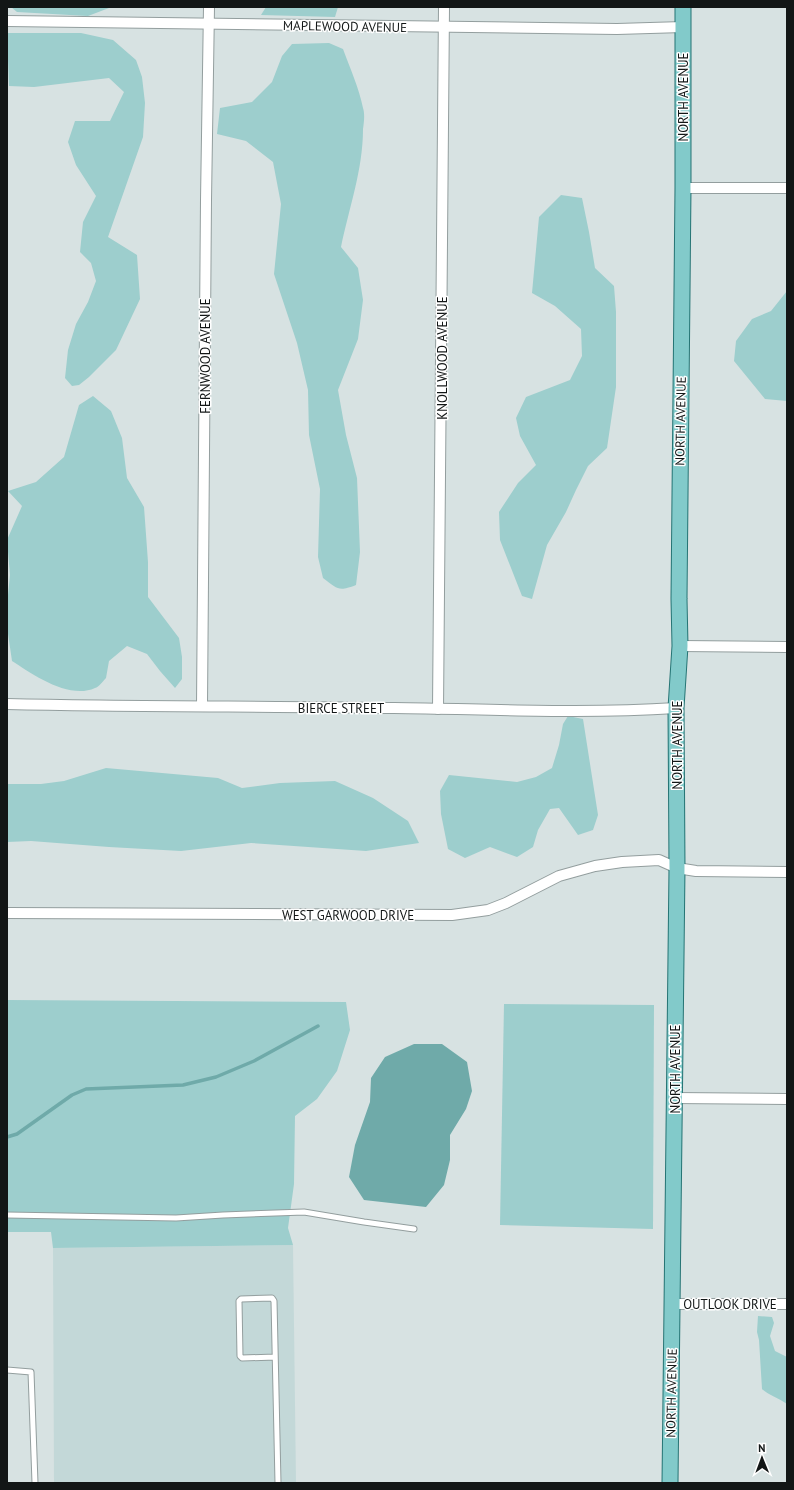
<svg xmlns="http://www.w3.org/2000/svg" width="794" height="1490" font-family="'PT Sans',sans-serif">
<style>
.built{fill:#c3d8d8}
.green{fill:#9dcecd}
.water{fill:#6faaa9}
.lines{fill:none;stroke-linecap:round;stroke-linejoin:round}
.stream{stroke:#6faaa9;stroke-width:3.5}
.lane-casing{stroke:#939e9e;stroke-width:7}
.street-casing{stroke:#939e9e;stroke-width:12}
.primary-casing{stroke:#257474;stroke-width:17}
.lane{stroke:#fff;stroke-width:5}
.street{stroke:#fff;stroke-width:10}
.primary{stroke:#82caca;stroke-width:15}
.labels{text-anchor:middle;stroke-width:3;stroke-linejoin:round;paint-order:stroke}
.street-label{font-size:13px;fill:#121616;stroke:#fff}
</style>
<rect width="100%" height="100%" fill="#d7e2e2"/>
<path class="built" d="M293 1245 296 1483H54L53 1248Z"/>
<g class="green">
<path d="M11 7H109V8L88 16 17 12Z"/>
<path d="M266 7H338L335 17 261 15Z"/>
<path d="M7 33H81L113 40 136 60 142 77 145 103 143 137 108 237 137 255 140 299 116 350 89 377 79 385 72 386 65 378 68 350 76 324 88 302 96 281 91 263 80 252 83 222 96 196 76 165 68 142 75 121H110L124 92 109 78 34 87 9 86Z"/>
<path d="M329 43 343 49C350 68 359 88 363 108 365 114 364 122 363 129 363 170 349 208 341 247L358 268 363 300 358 339 338 390 346 435 357 478 360 552 356 585C338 592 338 589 323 578L318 557 320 489 309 435 308 390 297 343 274 274 281 204 273 162 246 141 217 134 220 108 252 102 272 82 282 56 292 44Z"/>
<path d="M561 195 582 198 589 232 595 268 614 286 616 312V387L607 448 588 466 576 490 566 512 547 545 532 599 522 596 500 540 499 512 518 483 536 465 520 436 516 418 526 397 570 380 582 356 581 329 555 306 532 293 539 217Z"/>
<path d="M787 291V401L765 399 734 361 736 341 752 319 771 311Z"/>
<path d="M93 396 111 411 122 438 127 478 144 507 148 562V597L179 638 182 657V679L175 688 160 671 147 654 127 646 109 661 106 678C103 681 99 687 95 688 69 700 32 674 12 661L7 627V605L10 575 7 540 22 506 8 491 36 482 64 457 79 405Z"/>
<path d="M568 716 583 719 598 815 593 830 578 835 559 808 550 809 538 830 533 847 517 857 490 847 465 858 448 849 441 814 440 791 449 775 517 782 536 777 552 768 559 745 563 724Z"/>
<path d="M106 768 218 778 242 788 280 783 335 781 373 798 408 821 419 843 366 851 251 843 181 851 109 847 31 841 7 842V784H41L64 781Z"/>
<path d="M7 1000 346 1002 350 1030 337 1071 317 1099 295 1116 294 1184 288 1228 293 1245 53 1248 51 1232H7Z"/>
<path d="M504 1004 654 1005 653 1229 500 1225Z"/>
<path d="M758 1316 772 1317 774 1323 770 1336 775 1351 787 1357V1404C779 1398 768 1395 762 1389L759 1340 757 1332Z"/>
</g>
<path class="water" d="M414 1044H442L467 1062 472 1091 466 1109 450 1135V1160L444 1185 426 1207 364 1200 349 1177 355 1145 370 1102 371 1078 385 1057Z"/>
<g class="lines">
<path class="stream" d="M7 1137 17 1134 72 1095 86 1089 183 1085 216 1077 254 1061 318 1026"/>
<g class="lane-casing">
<g id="lane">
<path d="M7 1215 176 1218 223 1215 304 1212 364 1222 414 1229"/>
<path d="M275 1357 242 1358 240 1356 239 1301 241 1299 272 1298 274 1301 278 1483"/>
<path d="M7 1370 31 1372 35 1483"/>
</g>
</g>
<g class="street-casing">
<g id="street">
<path d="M7 21 617 29 683 27"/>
<path d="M683 188H787"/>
<path d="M680 646 787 647"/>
<path d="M7 704C136 707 265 706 394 708 488 709 582 714 676 708"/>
<path d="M202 706 206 200 209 7"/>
<path d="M438 709 444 7"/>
<path d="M7 913 452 915 488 910 506 903 559 876 595 866 622 862 659 860 677 868 696 871 787 872"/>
<path d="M674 1098 787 1099"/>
<path d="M672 1304H787"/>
</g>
</g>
<g class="primary-casing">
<path id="primary" d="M670 1483 677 868 676 708 680 646 679 599 683 188V7"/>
</g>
<use href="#lane" class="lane"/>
<use href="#street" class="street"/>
<use href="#primary" class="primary"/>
</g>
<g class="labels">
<g class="street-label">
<text transform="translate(345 26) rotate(1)" y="5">MAPLEWOOD AVENUE</text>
<text transform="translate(683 97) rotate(-90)" y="5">NORTH AVENUE</text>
<text transform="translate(205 356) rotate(-90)" y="5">FERNWOOD AVENUE</text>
<text transform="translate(442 358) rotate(-90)" y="5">KNOLLWOOD AVENUE</text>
<text transform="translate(680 421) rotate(-89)" y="5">NORTH AVENUE</text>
<text x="341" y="713">BIERCE STREET</text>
<text transform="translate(677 745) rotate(-90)" y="5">NORTH AVENUE</text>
<text x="348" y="920">WEST GARWOOD DRIVE</text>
<text transform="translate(675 1069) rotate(-90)" y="5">NORTH AVENUE</text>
<text x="730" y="1309">OUTLOOK DRIVE</text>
<text transform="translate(671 1393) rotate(-89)" y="5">NORTH AVENUE</text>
</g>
</g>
<rect width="794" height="1490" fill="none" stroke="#121616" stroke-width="16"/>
<g transform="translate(762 1458) rotate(359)" stroke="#ffffff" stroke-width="3" paint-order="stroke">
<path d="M0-3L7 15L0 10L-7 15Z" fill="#121616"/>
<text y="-6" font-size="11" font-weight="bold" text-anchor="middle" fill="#121616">N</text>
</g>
</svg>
